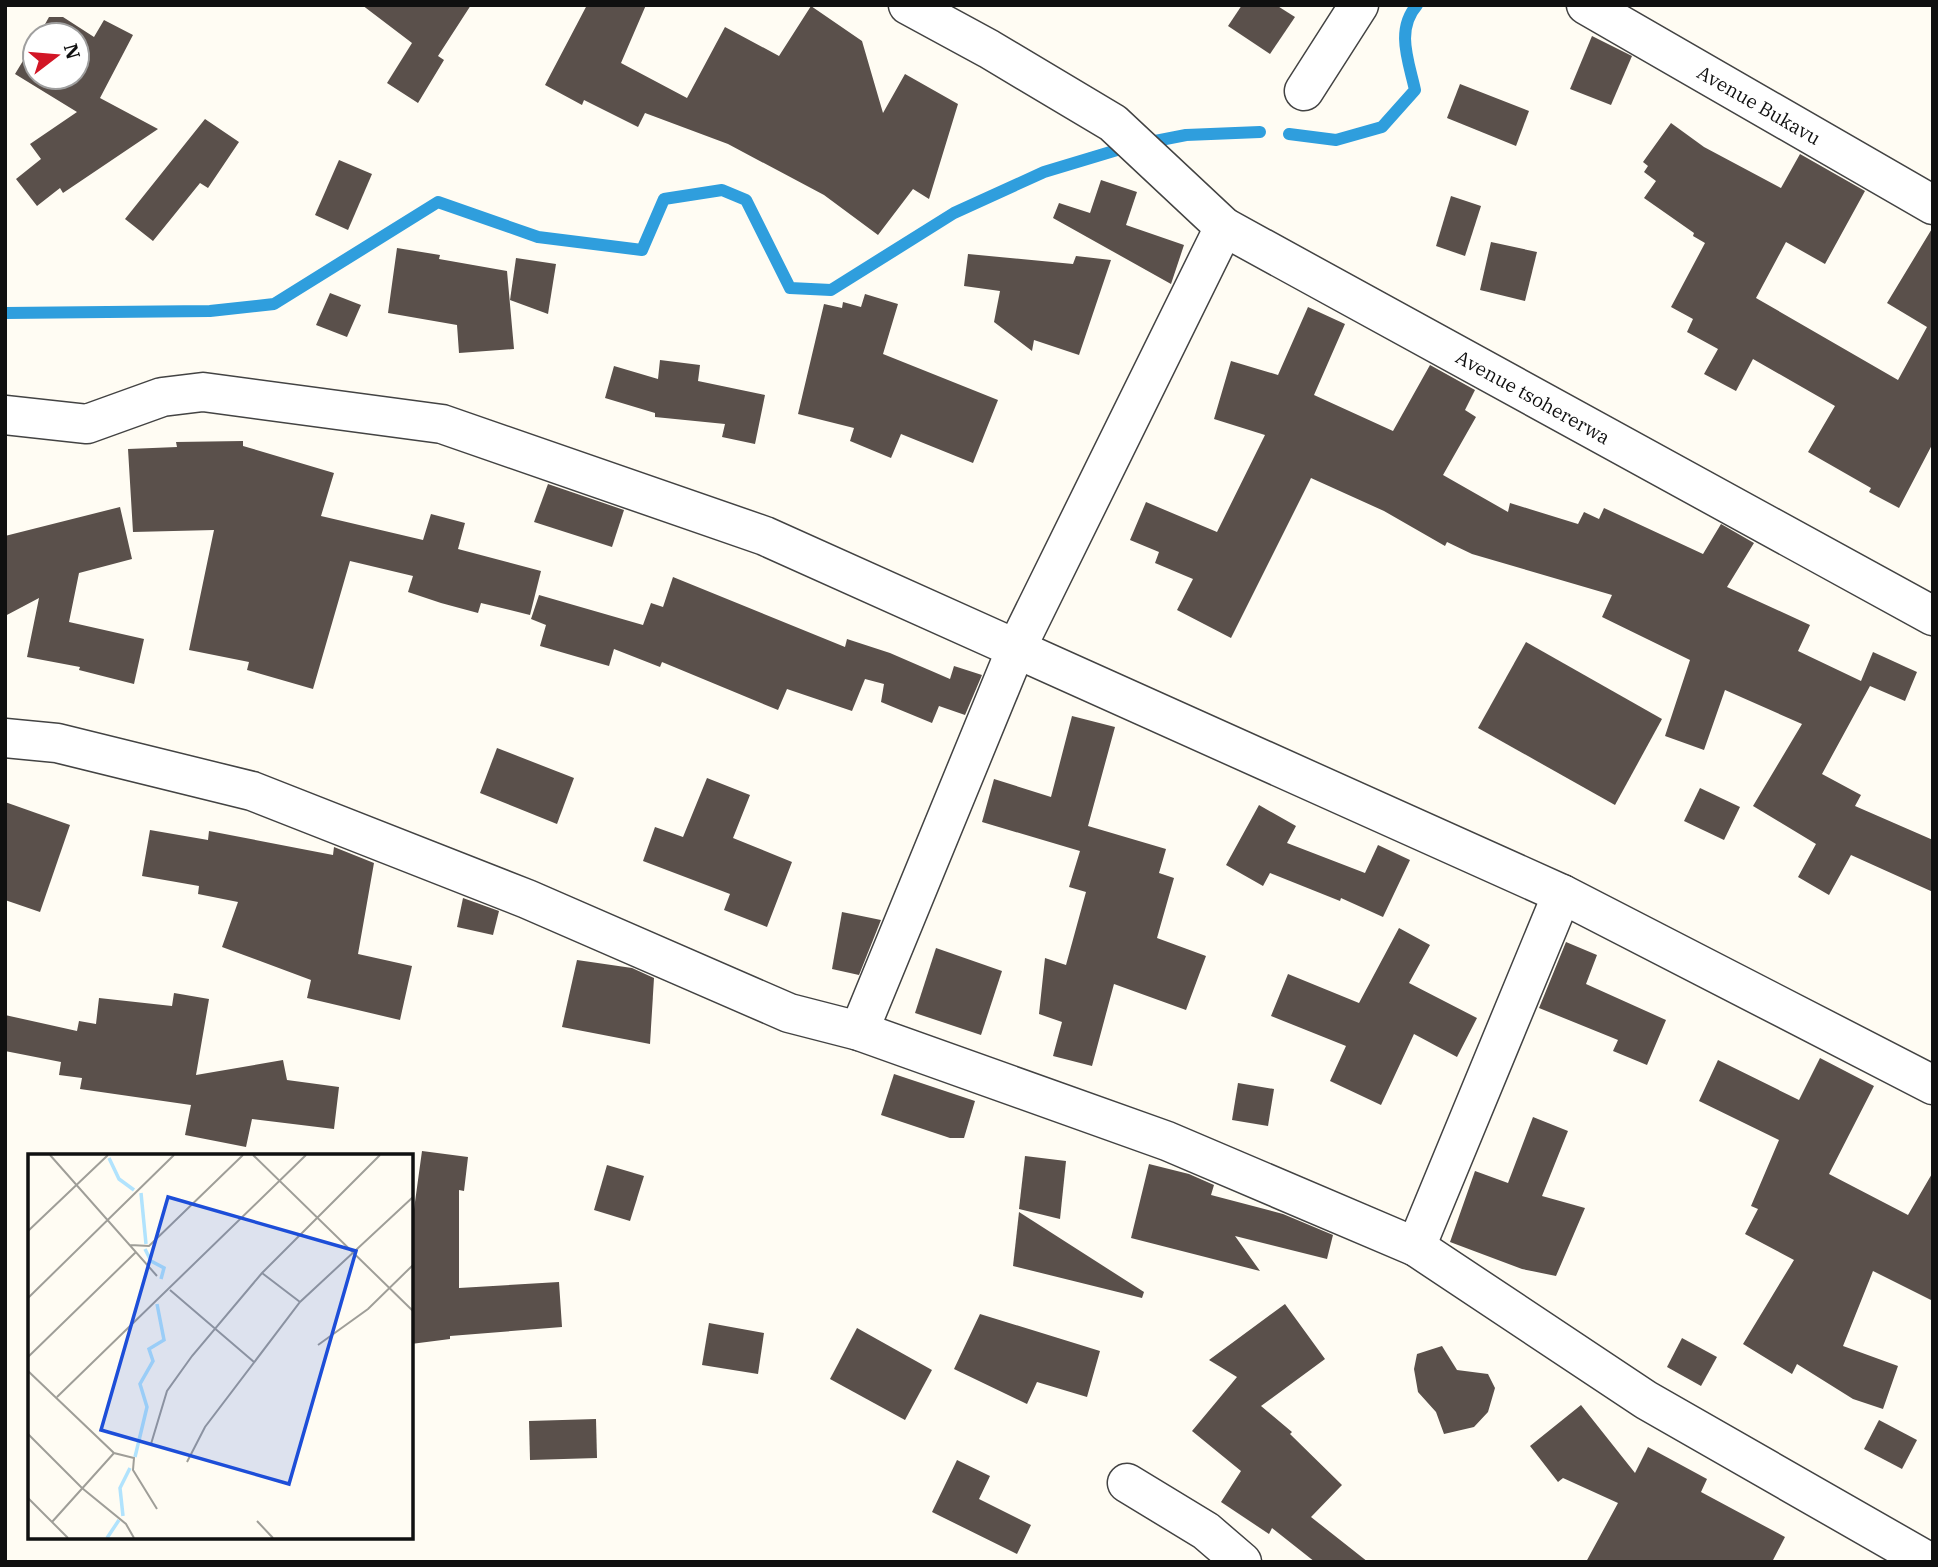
<svg xmlns="http://www.w3.org/2000/svg" width="1938" height="1567" font-family="'IBM Plex Serif',serif">
<style>
.lines{fill:none;stroke-linecap:round;stroke-linejoin:round}
.stream{stroke:#2f9edd;stroke-width:12}
.building{fill:#5a504b}
.minor-casing{stroke:#434343;stroke-width:41}
.minor{stroke:#fff;stroke-width:38}
.labels{text-anchor:middle;stroke-width:7;stroke-linejoin:round;paint-order:stroke}
.street-label{font-size:19px;fill:#101010;stroke:#fff}
.inset-river{fill:none;stroke:#b1e3fd;stroke-width:3.5}
.inset-road{fill:none;stroke:#9f9e98;stroke-width:2}
.view{fill:#1d4ed8;fill-opacity:0.15;stroke:#1d4ed8;stroke-width:3.5}
.inset-edge{fill:none;stroke:#101010;stroke-width:3.5}
</style>
<rect width="100%" height="100%" fill="#fffcf3"/>
<g class="lines">
<g class="stream">
<path d="M1289 134 1336 140 1382 127 1415 90C1409 62 1395 30 1417 5"/>
<path d="M1145 143 1186 135 1260 132"/>
<path d="M5 313 210 311 274 304 438 202 538 237 642 250 664 199 722 190 746 200 790 288 831 290 954 213 1044 172 1127 147"/>
</g>
</g>
<g class="building">
<path d="M362 5H471L438 56 444 60 418 103 387 83 412 43Z"/>
<path d="M587 5H646L621 63 687 98 725 27 779 56 811 6 862 41 883 113 905 74 958 104 929 199 913 189 878 235 824 195 728 144 645 113 638 127 584 100 582 105 545 85Z"/>
<path d="M1242 5H1276L1295 17 1270 54 1228 26Z"/>
<path d="M49 17H63L94 37 104 20 133 35 100 98 158 129 63 193 60 188 37 206 16 179 41 159 30 144 77 112 15 74 35 41V77H77V35H39Z"/>
<path d="M1592 36 1632 56 1611 105 1570 89Z"/>
<path d="M1460 84 1529 111 1516 146 1447 118Z"/>
<path d="M205 119 239 142 208 188 200 183 153 241 125 219Z"/>
<path d="M1671 123 1704 147 1781 188 1800 154 1865 191 1825 264 1786 242 1756 298 1898 380 1927 327 1887 303 1933 227V443L1899 508 1869 492 1871 488 1808 452 1835 406 1753 359 1736 391 1704 374 1718 349 1687 332 1693 319 1671 307 1705 243 1693 236 1694 233 1644 198 1656 181 1644 172 1648 166 1643 162Z"/>
<path d="M339 160 372 174 348 230 315 215Z"/>
<path d="M1101 180 1137 192 1126 225 1184 245 1171 284 1053 218 1059 203 1090 213Z"/>
<path d="M1451 196 1481 206 1465 256 1436 246Z"/>
<path d="M1491 242 1537 252 1525 301 1480 290Z"/>
<path d="M397 248 440 255 439 259 507 271 514 349 459 353 457 325 388 313Z"/>
<path d="M968 254 1073 264 1076 256 1111 260 1079 355 1034 340 1032 351 994 322 1000 291 964 286Z"/>
<path d="M516 258 556 264 548 314 510 300Z"/>
<path d="M330 293 361 305 347 337 316 325Z"/>
<path d="M865 294 898 304 883 354 998 400 973 463 901 434 891 458 850 441 854 428 798 414 824 304 842 308 843 302 861 307Z"/>
<path d="M1308 307 1345 324 1314 395 1393 431 1430 365 1475 390 1465 410 1476 417 1443 475 1508 512 1510 503 1578 524 1584 512 1599 519 1604 508 1703 554 1721 524 1754 543 1727 587 1810 625 1798 651 1861 681 1873 652 1917 672 1905 701 1870 686 1822 774 1861 795 1855 806 1933 840V892L1851 855 1829 895 1798 877 1816 844 1753 806 1802 724 1725 690 1704 750 1665 736 1690 660 1602 617 1612 595 1472 554 1447 542 1445 546 1384 511 1311 478 1231 638 1177 610 1193 579 1155 563 1159 552 1130 540 1146 502 1217 532 1265 435 1214 419 1231 361 1278 375Z"/>
<path d="M660 360 700 365 698 381 765 395 755 444 722 437 725 424 655 417V413L605 398 614 366 658 379Z"/>
<path d="M243 441V446L334 473 321 516 423 540 431 514 465 523 458 549 541 571 530 615 481 603 478 613 441 603 408 592 413 576 350 561 313 689 247 670 249 662 189 650 214 530 133 532 128 449 177 447 176 442Z"/>
<path d="M548 484 624 510 612 547 534 522Z"/>
<path d="M120 507 132 559 79 573 69 622 144 639 134 684 79 670 80 667 27 657 39 598 5 616V536Z"/>
<path d="M673 577 845 647 847 639 890 653 950 679 954 666 982 675 965 715 939 706 932 723 881 702 884 684 865 679 852 711 787 689 778 710 662 662 660 667 614 649 609 666 540 646 546 625 531 619 539 595 643 625 651 603 663 607Z"/>
<path d="M1526 642 1662 719 1615 805 1478 728Z"/>
<path d="M1072 716 1115 727 1088 826 1166 849 1159 873 1174 878 1157 938 1206 956 1186 1010 1114 984 1092 1066 1053 1056 1062 1022 1039 1014 1045 958 1066 965 1086 892 1069 887 1080 851 982 822 994 779 1051 797Z"/>
<path d="M497 748 574 778 557 824 480 793Z"/>
<path d="M707 778 750 795 733 838 792 862 767 927 724 910 730 894 643 861 655 827 683 837Z"/>
<path d="M1700 788 1740 807 1724 840 1684 821Z"/>
<path d="M5 802 70 825 40 912 5 900Z"/>
<path d="M1259 805 1296 826 1287 843 1365 873 1378 845 1410 860 1383 917 1341 898 1340 901 1270 873 1263 886 1226 865Z"/>
<path d="M150 830 208 840 209 831 333 855 334 847 374 863 358 954 412 966 400 1020 307 998 311 980 222 947 238 902 198 894 199 886 142 876Z"/>
<path d="M463 898 499 911 493 935 457 927Z"/>
<path d="M842 912 881 920 859 975 832 969Z"/>
<path d="M1399 928 1430 945 1409 983 1477 1018 1457 1057 1414 1034 1381 1105 1330 1081 1346 1046 1271 1016 1288 974 1359 1003Z"/>
<path d="M1566 942 1597 955 1586 984 1666 1020 1647 1065 1613 1051 1618 1040 1539 1008Z"/>
<path d="M936 948 1002 971 981 1035 915 1013Z"/>
<path d="M577 960 632 968 654 978 650 1044 562 1027Z"/>
<path d="M174 993 209 999 196 1075 283 1060 287 1080 339 1087 334 1129 252 1119 246 1147 185 1135 191 1105 80 1089 82 1078 59 1075 61 1062 5 1051V1015L77 1031 79 1021 96 1024 99 998 172 1006Z"/>
<path d="M1820 1058 1874 1086 1829 1174 1908 1215 1933 1172V1301L1873 1271 1843 1346 1898 1366 1883 1409 1853 1399 1797 1364 1792 1374 1743 1344 1794 1260 1745 1234 1758 1209 1751 1206 1779 1140 1699 1101 1718 1060 1799 1100Z"/>
<path d="M894 1074 975 1101 964 1138H950L881 1115Z"/>
<path d="M1238 1083 1274 1089 1268 1126 1232 1120Z"/>
<path d="M1533 1117 1568 1131 1542 1196 1585 1208 1556 1276 1522 1269 1450 1242 1475 1171 1508 1183Z"/>
<path d="M422 1151 468 1157 464 1191 459 1190V1288L559 1282 562 1327 450 1336V1339L411 1344V1231Z"/>
<path d="M1025 1156 1066 1161 1060 1219 1019 1209Z"/>
<path d="M1149 1164 1189 1174 1214 1185 1211 1195 1283 1214 1333 1235 1327 1259 1235 1236 1260 1271 1131 1238Z"/>
<path d="M607 1165 644 1176 630 1221 594 1210Z"/>
<path d="M1019 1212 1144 1292 1142 1298 1013 1266Z"/>
<path d="M1285 1304 1325 1359 1261 1406 1292 1432 1290 1434 1342 1485 1311 1517 1368 1562H1315L1272 1528 1269 1534 1221 1502 1241 1471 1192 1431 1237 1377 1209 1360Z"/>
<path d="M980 1314 1100 1351 1087 1397 1037 1382 1027 1404 954 1369Z"/>
<path d="M709 1323 764 1333 758 1374 702 1365Z"/>
<path d="M857 1328 932 1370 905 1420 830 1379Z"/>
<path d="M1682 1338 1717 1357 1701 1386 1667 1367Z"/>
<path d="M1442 1346 1457 1370 1488 1374 1495 1388 1488 1412 1474 1427 1444 1434 1436 1412 1418 1392 1414 1369 1417 1354Z"/>
<path d="M1581 1405 1635 1473 1648 1447 1707 1479 1701 1492 1785 1537 1772 1562H1586L1618 1503 1563 1478 1558 1482 1530 1446Z"/>
<path d="M596 1419 597 1458 530 1460 529 1421Z"/>
<path d="M1879 1420 1917 1440 1902 1469 1864 1449Z"/>
<path d="M957 1460 990 1476 979 1499 1031 1525 1017 1554 932 1512Z"/>
</g>
<g class="lines">
<g class="minor-casing">
<g id="minor">
<path d="M908 5 989 49 1113 123 1224 227 1933 616"/>
<path d="M1586 5 1933 205"/>
<path d="M1304 91 1359 5"/>
<path d="M5 415 87 424 162 397 203 392 442 424 765 536 1562 894 1933 1085"/>
<path d="M5 738 57 743 252 791 527 899 789 1013 859 1031 1167 1141 1416 1247 1646 1400 1929 1562"/>
<path d="M859 1031 1016 649 1224 227"/>
<path d="M1416 1247 1562 894"/>
<path d="M1127 1483 1206 1531 1242 1562"/>
</g>
</g>
<use href="#minor" class="minor"/>
</g>
<g class="labels">
<g class="street-label">
<text transform="translate(1759 105) rotate(30)" y="7">Avenue Bukavu</text>
<text transform="translate(1533 397) rotate(29)" y="7">Avenue tsohererwa</text>
</g>
</g>
<g transform="translate(28 1154)">
<rect width="385" height="385" fill="#fffcf3"/>
<path class="inset-river" d="M81 4 91 25 106 36M113 39 118 90M117 95 123 107 136 114 133 125M107 303 119 253 112 230 125 207 121 195 136 186 129 150M95 362 92 334 102 314M79 384 91 366"/>
<path class="inset-road" d="M22 1 129 122M225 1 385 157M0 77 80 1M102 91 121 92 215 1M234 119 272 148M142 136 226 208M0 144 146 1M290 191 340 155 385 111M0 203 108 98M0 217 86 299 106 304 105 316 129 355M29 243 278 1M0 280 54 334 98 370 106 384M123 290 139 237 164 202 234 119 352 1M159 308 177 273 272 148 385 43M0 344 40 384M229 367 245 384M24 368 86 299"/>
<path class="view" d="M140 43 328 97 261 330 73 276Z"/>
<rect width="385" height="385" class="inset-edge"/>
</g>
<rect width="1938" height="1567" fill="none" stroke="#101010" stroke-width="14"/>
<g transform="translate(56 56) rotate(74)"><circle r="33" fill="#ffffff" stroke="#9f9f9f" stroke-width="2"/>
<path d="M0-5L12 26L0 18L-12 26Z" fill="#d21626"/>
<text y="-10" font-size="19" font-weight="bold" text-anchor="middle" fill="#101010">N</text>
</g>
</svg>
